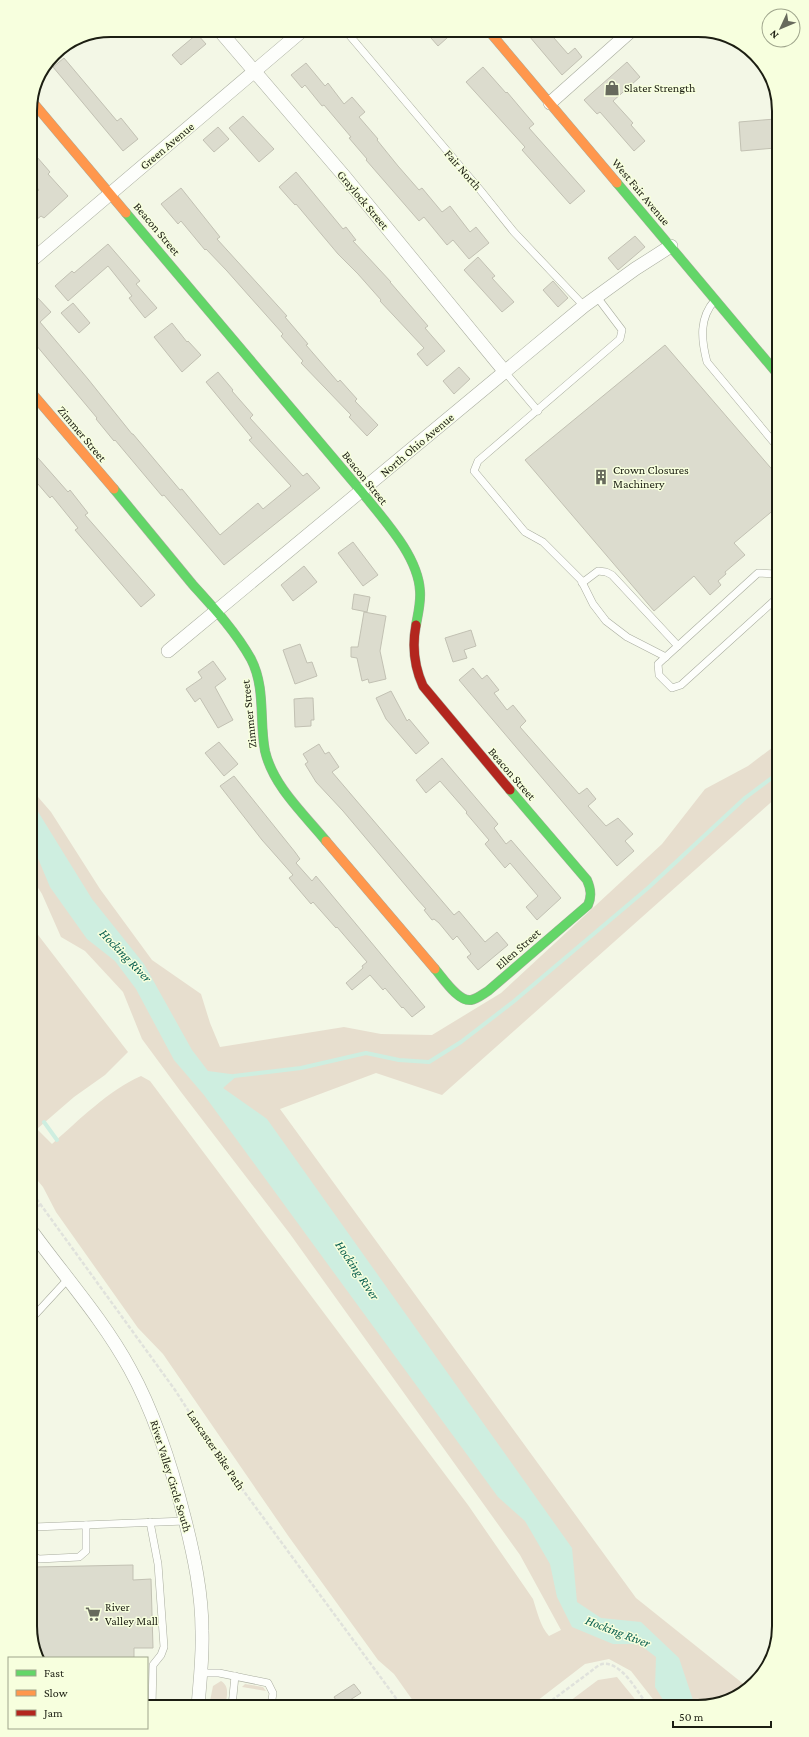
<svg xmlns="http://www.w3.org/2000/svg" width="809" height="1737" font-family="'Crimson Pro',serif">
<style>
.green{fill:#e7dece}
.water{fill:#ceeee0}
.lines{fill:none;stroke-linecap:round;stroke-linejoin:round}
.stream{stroke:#ceeee0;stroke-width:4}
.building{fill:#dcdcce;stroke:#c2c1b3}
.lane-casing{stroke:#a8ac9e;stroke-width:8}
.street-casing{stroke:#a8ac9e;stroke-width:14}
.fast-casing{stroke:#a8ac9e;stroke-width:10}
.slow-casing{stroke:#a8ac9e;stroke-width:10}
.jam-casing{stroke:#a8ac9e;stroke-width:10}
.path{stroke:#e0e2dc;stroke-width:2.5;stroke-dasharray:4 2;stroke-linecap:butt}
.lane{stroke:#fdfefb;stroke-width:7}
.street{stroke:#fdfefb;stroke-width:13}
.fast{stroke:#63d668;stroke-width:9}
.slow{stroke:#ff974d;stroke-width:9}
.jam{stroke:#b3261e;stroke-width:9}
.labels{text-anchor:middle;stroke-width:3;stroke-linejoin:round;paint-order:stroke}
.poi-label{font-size:12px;fill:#1c1e12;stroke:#f7ffde;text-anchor:start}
.street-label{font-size:12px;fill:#1c1e12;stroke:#f7ffde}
.water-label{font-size:13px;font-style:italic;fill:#065d4d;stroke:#f7ffde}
.rim{fill:none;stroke:#1c1e12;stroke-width:2}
</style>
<rect width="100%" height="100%" fill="#f3f7e6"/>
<g class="green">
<path d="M777 744V797L442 1095 376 1073 280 1109 636 1598 746 1686 725 1703H656L631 1671 609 1659 585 1664 533 1704 416 1705 394 1674 378 1660 289 1537 163 1354 138 1328 56 1212 43 1187 33 1175 32 927 128 1052 105 1075 74 1097 37 1129 52 1144C78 1121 109 1090 141 1076L150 1081 468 1505 533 1599C537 1611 540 1626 549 1636L561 1630 520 1555 290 1234 181 1092 142 1039 123 992 85 951 61 937 42 894 32 878V790L51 812 100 889 152 960 201 994 210 1023 220 1047 344 1027 381 1034 432 1035 501 993 662 844 705 789 748 766Z"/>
<path d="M617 1677 638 1703 566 1704 598 1680Z"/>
<path d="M221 1681C230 1686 227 1697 225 1706H209L213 1686Z"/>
<path d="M245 1684 263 1687 266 1691 242 1687Z"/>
</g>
<path class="water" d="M32 802 92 899 144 964 192 1050 208 1071 238 1075 223 1088 267 1119 572 1548 577 1602 601 1618 641 1622 679 1658 694 1703H665L655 1687 656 1657 639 1644H613L572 1627 557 1597 550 1564 525 1521 498 1497 204 1095 174 1060 136 989 115 961 87 939 50 887 32 844Z"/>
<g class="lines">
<g class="stream">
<path d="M234 1076 301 1068 366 1053 399 1060 429 1062 461 1042 513 1002 648 888 745 798 777 774"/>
<path d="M44 1122 57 1140"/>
</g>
</g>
<g class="building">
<path d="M424 30H456L438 46Z"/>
<path d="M524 30H547L568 54 575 48 582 57 562 75Z"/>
<path d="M197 34 206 44 181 65 172 55Z"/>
<path d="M64 58 117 121 121 118 138 139 123 151 53 67Z"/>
<path d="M627 62 640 77 613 101 633 123 631 125 645 141 634 151 600 112 597 114 584 100Z"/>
<path d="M306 63 325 86 328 83 344 104 352 97 365 112 359 117 378 139 377 140 398 166 419 190 422 188 442 212 450 206 470 232 476 227 489 243 469 259 453 240 447 245 424 217 419 221 366 160 367 159 349 138 351 137 324 105 322 106 305 85 302 88 291 75Z"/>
<path d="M483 67 506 93 507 92 534 124 529 128 585 191 570 204 522 150 525 147 466 82Z"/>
<path d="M243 116 274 149 259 162 229 128Z"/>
<path d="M775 119V148L741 151 739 122Z"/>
<path d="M218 127 229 139 214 152 203 140Z"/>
<path d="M30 149 50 172 48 174 68 196 44 218 41 216 30 225V198L39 190 30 179Z"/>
<path d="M296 172 343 229 346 227 356 240 353 241 391 282H390L428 326 425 328 445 351 427 366 417 354 424 348 380 301 381 300 358 274 338 254 296 204 295 205 279 187Z"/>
<path d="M181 188 220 237 217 239 287 316 285 317 308 344 306 345 338 382 340 380 357 399 355 401 378 425 367 436 349 417 351 415 301 363 303 361 281 336 283 334 250 297 227 271 206 249 205 250 181 221 178 224 161 204Z"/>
<path d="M635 236 645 247 618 270 608 258Z"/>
<path d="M108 244 140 281 136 284 157 308 145 318 129 298 132 296 108 266 68 301 55 286 72 271 74 273Z"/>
<path d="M478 257 495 276 492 278 514 302 502 312 464 270Z"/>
<path d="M553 281 568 298 558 307 543 290Z"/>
<path d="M37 297 51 312 40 322 88 379 132 434H133L180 490 182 489 220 535 258 503 263 509 291 486 249 440 252 438 206 382 218 372 233 390 232 391 253 415 250 418 303 476 307 473 320 488 224 565 164 495 162 496 115 440 114 441 96 419 97 418 31 339V303Z"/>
<path d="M73 303 90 323 79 333 61 313Z"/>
<path d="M172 323 187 342 188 341 201 355 182 372 154 337Z"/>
<path d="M665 345 776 474V508L734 543 745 555 725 572 726 574 718 581 721 585 710 595 694 576 654 611 525 460Z"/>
<path d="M459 367 470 379 454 394 443 381Z"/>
<path d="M31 450 68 492 70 490 88 513 85 515 155 595 141 607 75 530 78 528 52 496 50 498 31 476Z"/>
<path d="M353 542 378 575 363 586 338 553Z"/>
<path d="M304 566 317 582 293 601 281 585Z"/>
<path d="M354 594 370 597 367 612 352 609Z"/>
<path d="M364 612 386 616 380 651 386 679 369 683 368 679 362 681 357 658 351 657V647H358Z"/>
<path d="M471 630 476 646 464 650 467 658 453 662 445 638Z"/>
<path d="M300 644 307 663 312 662 317 676 295 684 283 650Z"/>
<path d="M213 661 226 679 215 687 233 720 218 728 200 698 195 702 186 689 202 678 198 672Z"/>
<path d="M473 668 482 679 487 675 499 690 494 693 507 710 513 705 526 721 520 727 579 794 587 788 596 799 588 806 606 826 618 818 633 834 625 841 634 851 617 866 459 680Z"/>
<path d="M391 691 407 721 409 719 429 743 416 754 386 719 376 698Z"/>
<path d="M306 698H313L314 720H311V726L295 727 294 699Z"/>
<path d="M219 742 238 764 224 776 205 753Z"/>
<path d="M319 744 325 754 329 752 339 767 332 772 454 915 459 911 485 942 497 932 508 945 478 970 467 957 471 954 457 936 453 940 439 923 434 919 432 920 424 910 426 909 417 899 343 811 316 782 305 764 308 762 303 754Z"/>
<path d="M442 758 498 824 494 828 506 844 511 840 561 898 537 920 526 907 538 896 510 863 505 868 485 844 489 840 466 813 467 812 440 781 426 793 416 780Z"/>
<path d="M234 776 295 852 300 859 296 863 312 881 316 876 425 1007 412 1017 403 1007 402 1008 385 988 383 990 370 975 352 990 346 983 363 968 362 966 367 962 337 927 336 928 313 902 311 904 289 878 293 875 262 840 220 786Z"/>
<path d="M133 1565V1580L151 1579 153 1648H134V1658H38L34 1653V1567Z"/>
<path d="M354 1684 361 1693 342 1705H339L334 1697Z"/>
</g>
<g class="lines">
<g class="lane-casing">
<g id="lane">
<path d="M345 30 481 191 514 232 584 306"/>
<path d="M597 297 622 330 620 339 478 461 474 471 525 532 543 542 581 580 593 604 606 621 627 637 666 657"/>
<path d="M715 300C699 318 701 339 707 362L776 445"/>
<path d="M505 372 538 411"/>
<path d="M776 574 758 573 658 664 659 675 672 688 681 685 776 599"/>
<path d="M582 583 598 571 606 572 612 575 678 646"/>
<path d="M33 1317 68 1279"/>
<path d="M150 1522 158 1564 164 1647 161 1655 153 1665 152 1706"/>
<path d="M34 1527 185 1521"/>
<path d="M34 1557 39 1559 79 1557 86 1551V1525"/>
<path d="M201 1673H219L268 1683 273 1693 271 1706"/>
<path d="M232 1706 235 1676"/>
</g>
</g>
<g class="street-casing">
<g id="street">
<path d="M219 30 345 177 505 372"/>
<path d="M550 103 632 30"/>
<path d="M31 261 303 30"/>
<path d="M168 651 584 306 635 269 671 246"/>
<path d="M33 1233C66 1278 104 1321 130 1369 156 1416 172 1468 185 1520 194 1556 202 1593 202 1631 203 1656 200 1681 198 1706"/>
</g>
</g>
<g class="fast-casing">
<g id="fast">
<path d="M617 183 775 371"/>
<path d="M126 213 361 491C382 518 418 555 420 591 421 602 418 614 416 625"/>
<path d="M114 489C140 521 167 553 193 585 214 608 236 632 251 659 266 688 259 721 265 751 273 786 304 814 326 841"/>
<path d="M435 969C443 978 458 1002 471 1000 477 999 483 994 488 991L588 905C592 896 591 889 587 880L510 790"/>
</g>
</g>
<g class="slow-casing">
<g id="slow">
<path d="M488 30 617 183"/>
<path d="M31 100 126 213"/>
<path d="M31 392 114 489"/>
<path d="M326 841 435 969"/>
</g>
</g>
<g class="jam-casing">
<path id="jam" d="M416 625C412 646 414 666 423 686L510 790"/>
</g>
<g class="path">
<path d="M33 1194 175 1390 215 1452 401 1705"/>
<path d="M33 1210 41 1204"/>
<path d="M547 1704 594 1669C596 1667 599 1665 602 1664 621 1661 637 1691 646 1703"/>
</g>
<use href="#lane" class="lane"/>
<use href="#street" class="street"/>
<use href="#fast" class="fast"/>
<use href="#slow" class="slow"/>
<use href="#jam" class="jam"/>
</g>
<defs>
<g id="shop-bare" transform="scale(1.2)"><path d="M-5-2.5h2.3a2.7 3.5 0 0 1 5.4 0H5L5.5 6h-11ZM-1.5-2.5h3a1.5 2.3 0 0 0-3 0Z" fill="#676a5c" stroke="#f7ffde" stroke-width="2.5" paint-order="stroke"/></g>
<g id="building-bare" transform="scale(1.2)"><path d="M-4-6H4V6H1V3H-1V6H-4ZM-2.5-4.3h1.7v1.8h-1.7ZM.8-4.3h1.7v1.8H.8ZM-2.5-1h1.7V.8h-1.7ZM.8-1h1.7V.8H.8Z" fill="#676a5c" stroke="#f7ffde" stroke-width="2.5" paint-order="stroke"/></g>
<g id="supermarket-bare" transform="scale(1.2)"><path d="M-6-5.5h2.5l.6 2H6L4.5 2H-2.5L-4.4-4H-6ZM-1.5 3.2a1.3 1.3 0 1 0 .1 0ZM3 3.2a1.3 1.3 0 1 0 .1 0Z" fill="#676a5c" stroke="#f7ffde" stroke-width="2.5" paint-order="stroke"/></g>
</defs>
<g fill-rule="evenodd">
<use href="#shop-bare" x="612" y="88"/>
<use href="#building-bare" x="601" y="477"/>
<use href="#supermarket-bare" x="93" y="1614"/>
</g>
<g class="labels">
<g class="poi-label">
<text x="624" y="92">Slater Strength</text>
<text x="613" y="474">Crown Closures<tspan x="613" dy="14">Machinery</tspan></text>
<text x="105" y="1611">River<tspan x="105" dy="14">Valley Mall</tspan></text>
</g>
<g class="street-label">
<text transform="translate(167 146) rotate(-40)" y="4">Green Avenue</text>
<text transform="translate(463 170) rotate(49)" y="4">Fair North</text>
<text transform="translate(641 192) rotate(50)" y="4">West Fair Avenue</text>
<text transform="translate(363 200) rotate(50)" y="4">Graylock Street</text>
<text transform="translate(157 229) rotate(50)" y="4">Beacon Street</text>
<text transform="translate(82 434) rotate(50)" y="4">Zimmer Street</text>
<text transform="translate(417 445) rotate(-40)" y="4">North Ohio Avenue</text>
<text transform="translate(365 478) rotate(51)" y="4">Beacon Street</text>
<text transform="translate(249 714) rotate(-96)" y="4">Zimmer Street</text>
<text transform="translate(512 774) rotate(49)" y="4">Beacon Street</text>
<text transform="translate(518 949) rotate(-41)" y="4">Ellen Street</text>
<text transform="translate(216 1450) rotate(56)" y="4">Lancaster Bike Path</text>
<text transform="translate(171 1476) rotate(73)" y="4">River Valley Circle South</text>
</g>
<g class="water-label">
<text transform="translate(126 955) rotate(46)" y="5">Hocking River</text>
<text transform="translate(358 1270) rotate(56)" y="5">Hocking River</text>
<text transform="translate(618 1631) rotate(21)" y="5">Hocking River</text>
</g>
</g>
<path d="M0 0H809V1737H0ZM111 37H698A74 74 0 0 1 772 111V1626A74 74 0 0 1 698 1700H111A74 74 0 0 1 37 1626V111A74 74 0 0 1 111 37Z" fill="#f7ffde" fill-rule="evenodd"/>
<path class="rim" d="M111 37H698A74 74 0 0 1 772 111V1626A74 74 0 0 1 698 1700H111A74 74 0 0 1 37 1626V111A74 74 0 0 1 111 37Z"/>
<rect x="8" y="1657" width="140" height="72" fill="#f7ffde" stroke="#9fa58c"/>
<rect x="16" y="1670" width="20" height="6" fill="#63d668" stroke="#9fa58c"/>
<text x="44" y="1677" font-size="12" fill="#1c1e12">Fast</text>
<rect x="16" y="1690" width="20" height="6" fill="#ff974d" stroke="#9fa58c"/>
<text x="44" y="1697" font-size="12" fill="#1c1e12">Slow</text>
<rect x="16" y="1710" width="20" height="6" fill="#b3261e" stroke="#9fa58c"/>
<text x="44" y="1717" font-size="12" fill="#1c1e12">Jam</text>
<g transform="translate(781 28) rotate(226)"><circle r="19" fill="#f7ffde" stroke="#9fa58c"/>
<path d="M0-3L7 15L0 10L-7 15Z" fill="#676a5c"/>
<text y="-6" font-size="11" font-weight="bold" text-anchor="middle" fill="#1c1e12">N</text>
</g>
<path d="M673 1721v6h98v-6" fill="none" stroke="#1c1e12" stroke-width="2"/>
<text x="679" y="1721" font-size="12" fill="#1c1e12" stroke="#f7ffde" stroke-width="3" paint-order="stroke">50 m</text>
</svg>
